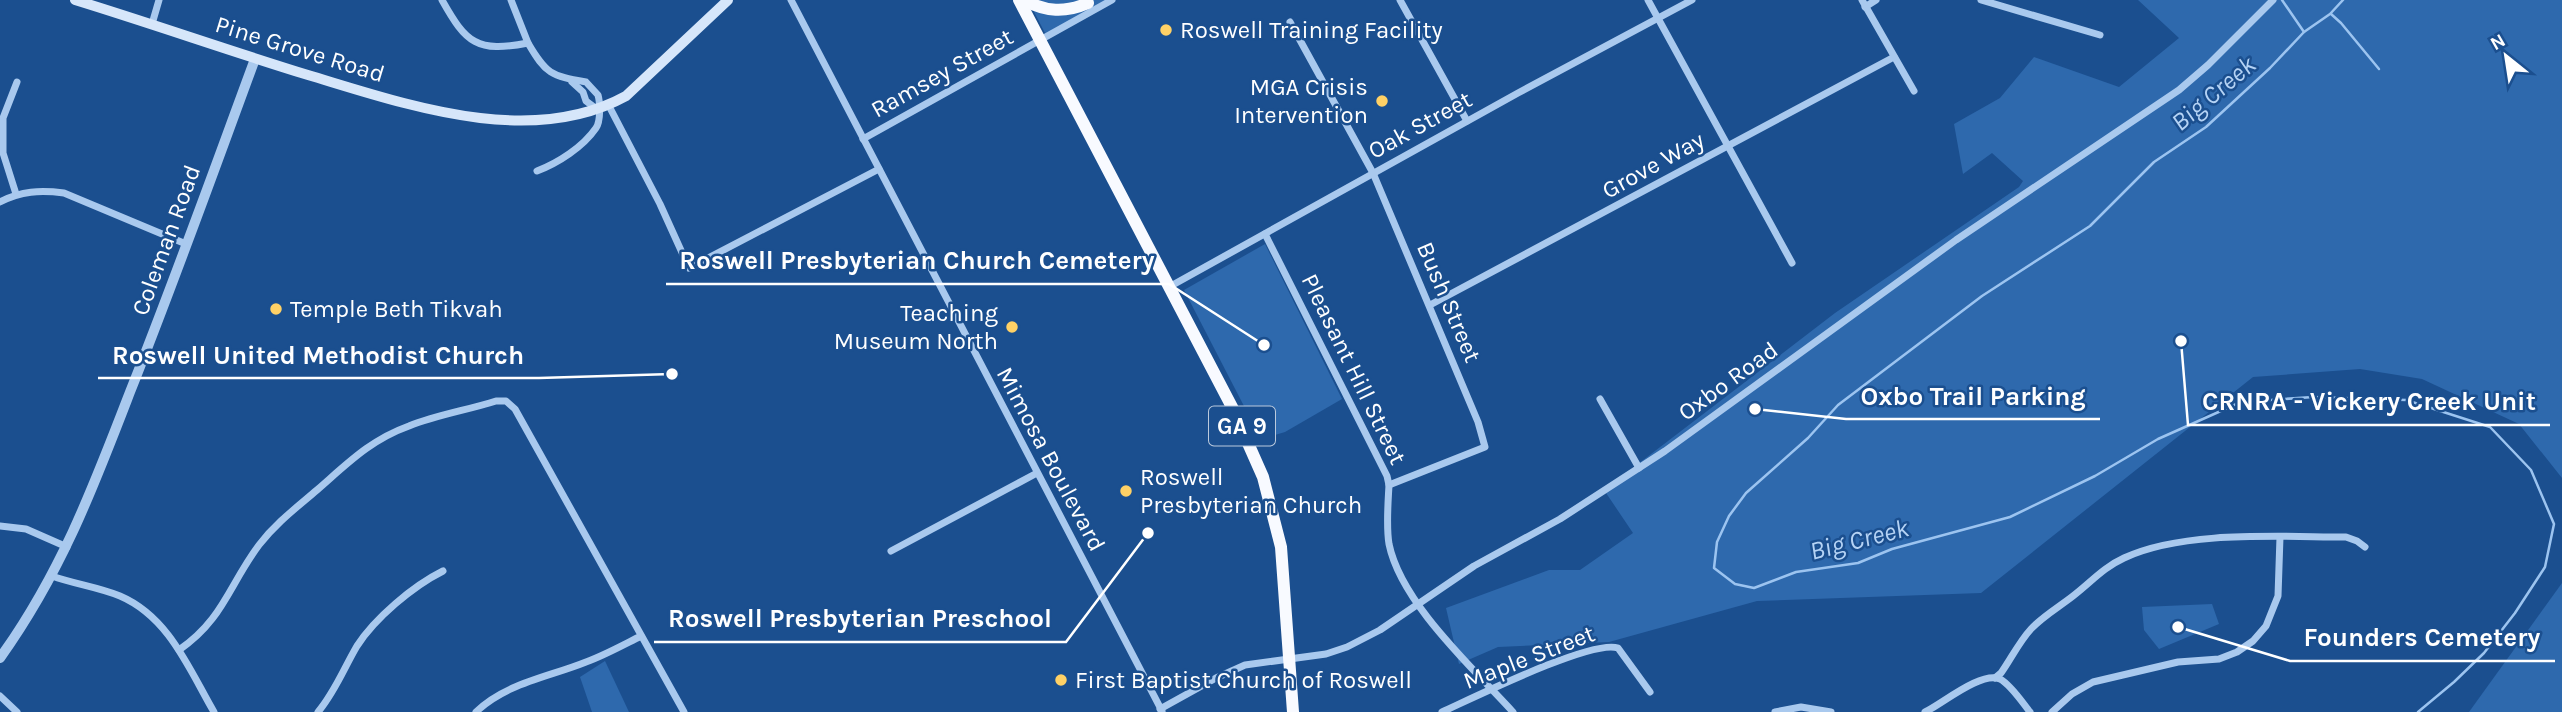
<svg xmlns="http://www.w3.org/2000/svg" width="2562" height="712" font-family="Karla,sans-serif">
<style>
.green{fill:#2e69ad}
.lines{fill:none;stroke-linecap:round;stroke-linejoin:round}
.stream{stroke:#9cc4f0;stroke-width:2.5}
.minor{stroke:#a9c9ee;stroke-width:7}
.tertiary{stroke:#a9c9ee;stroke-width:10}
.secondary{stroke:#d6e6fa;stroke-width:10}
.trunk{stroke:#f8faff;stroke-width:12}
.poi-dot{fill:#ffd166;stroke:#1b4f8f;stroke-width:2.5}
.labels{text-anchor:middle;stroke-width:5;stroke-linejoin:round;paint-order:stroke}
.shield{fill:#1b4f8f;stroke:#bbcadd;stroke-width:2}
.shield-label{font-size:23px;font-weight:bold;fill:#fff}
.poi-label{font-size:24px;fill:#fff;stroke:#1b4f8f;text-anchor:start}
.street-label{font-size:24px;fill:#fff;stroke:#1b4f8f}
.water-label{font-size:26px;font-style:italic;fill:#b5d3f5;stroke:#1b4f8f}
.leader{fill:none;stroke:#fff;stroke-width:2.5}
.callout-dot{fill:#fff;stroke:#1b4f8f;stroke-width:2.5}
.callout-label{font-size:26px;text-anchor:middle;font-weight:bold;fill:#fff;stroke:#1b4f8f;stroke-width:5;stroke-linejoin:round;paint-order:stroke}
</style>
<rect width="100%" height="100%" fill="#1b4f8f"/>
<g class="green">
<path d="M1028 0H1106L1046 35Z"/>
<path d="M2138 0H2562V478L2519 424 2422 379 2360 369 2253 377 1981 593 1757 601 1609 642 1498 647 1459 664 1446 608 1549 570H1580L1633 533 1604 490 1835 313 2019 187 2023 181 1992 153 1963 174 1954 124 2000 98 2034 57 2119 87 2179 38Z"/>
<path d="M1265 244 1342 399 1285 432 1261 439 1184 290Z"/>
<path d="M2562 583V712H2469Z"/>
<path d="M2212 604 2219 624 2159 649 2144 630 2142 607Z"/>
<path d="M605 661 629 712H592L580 677Z"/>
</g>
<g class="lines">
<g class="stream">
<path d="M2282 0 2304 32"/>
<path d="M2343 0 2330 14 2304 32 2270 68 2206 127 2154 162 2090 226 1982 296 1838 405 1808 438 1746 493 1729 516 1717 542 1714 568 1735 584 1754 588 1796 572 1858 563 1892 549 2010 517 2095 476 2158 439 2241 402 2313 397 2406 400 2490 427 2531 470 2554 524 2545 567 2515 613 2484 653 2454 682 2418 712"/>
<path d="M2331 14 2341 23 2379 69"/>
</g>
<g class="minor">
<path d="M442 0C466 43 477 53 528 43 546 74 551 76 586 82L598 95C600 102 601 121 596 128 583 147 558 163 537 171"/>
<path d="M511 0 528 43"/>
<path d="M791 0 1162 711"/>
<path d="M1400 0 1467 121"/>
<path d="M1648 0 1792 263"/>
<path d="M1862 0 1914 91"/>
<path d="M1981 0 2100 35"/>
<path d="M1865 7 1876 0"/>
<path d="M1290 22 1373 173 1478 422 1485 447 1389 485"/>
<path d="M152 24 159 0"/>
<path d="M572 82 583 92 586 101 598 110"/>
<path d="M609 106 660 204 689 268 879 169"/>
<path d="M863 139 1112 0"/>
<path d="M16 194 3 153V118L17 82"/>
<path d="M0 202C21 191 40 190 64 193L186 244"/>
<path d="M1265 234 1387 476 1389 485C1388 504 1386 526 1389 544 1401 603 1473 668 1513 712"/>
<path d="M1169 287 1518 93 1692 0"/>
<path d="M1430 305 1894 57"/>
<path d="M1600 399 1639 468"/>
<path d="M0 526 26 529 67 547"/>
<path d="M891 551 1037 473"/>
<path d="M52 576C74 584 98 587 120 596 169 617 189 669 214 712"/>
<path d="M179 650C223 620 229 585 259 545 276 523 296 508 317 490 347 464 370 440 409 426 436 415 468 410 496 401H506L515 409 684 712"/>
<path d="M1995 678 2001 673C2011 659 2019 642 2031 629 2043 616 2059 607 2073 596 2090 583 2104 567 2124 558 2184 530 2281 537 2346 537L2357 541 2365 547"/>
<path d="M0 696 17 712"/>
<path d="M1160 709 1216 678 1245 665 1326 654 1347 647 1380 630 1474 566 1560 519 1665 451 1956 240 2179 90 2208 65 2273 0"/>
<path d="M318 712C335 692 344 668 357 646 375 618 413 586 443 571"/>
<path d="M476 712C506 683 549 677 586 662 605 655 623 645 641 636"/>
<path d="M1442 712C1473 698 1592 639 1618 648L1650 692"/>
<path d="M1775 712 1801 707 1831 712"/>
<path d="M1925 712C1942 704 1981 671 2000 679 2011 685 2022 702 2030 712"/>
<path d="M2052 712 2072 694 2093 682 2178 662 2219 659 2237 652 2253 641 2266 626 2278 596 2280 537"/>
</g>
<path class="tertiary" d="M0 658C61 573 93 488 130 392 174 282 214 170 255 59"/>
<path class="secondary" d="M75 0C153 24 230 51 308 75 405 104 530 149 626 96L728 0"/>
<g class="trunk">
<path d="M1019 0 1232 407 1263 477 1281 547 1293 712"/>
<path d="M1024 0C1046 12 1065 13 1088 3"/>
</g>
</g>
<g class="poi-dot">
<circle cx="1166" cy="30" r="7"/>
<circle cx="1382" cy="101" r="7"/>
<circle cx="276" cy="309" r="7"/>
<circle cx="1012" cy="327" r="7"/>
<circle cx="1126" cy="491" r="7"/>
<circle cx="1061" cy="680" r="7"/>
</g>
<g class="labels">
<rect class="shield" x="1209" y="406.5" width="66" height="39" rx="5"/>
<g class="shield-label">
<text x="1242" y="434">GA 9</text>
</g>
<g class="poi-label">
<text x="1180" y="38">Roswell Training Facility</text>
<text x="1368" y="95" text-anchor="end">MGA Crisis<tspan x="1368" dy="28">Intervention</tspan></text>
<text x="290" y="317">Temple Beth Tikvah</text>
<text x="998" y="321" text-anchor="end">Teaching<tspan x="998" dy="28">Museum North</tspan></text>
<text x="1140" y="485">Roswell<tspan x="1140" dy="28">Presbyterian Church</tspan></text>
<text x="1075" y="688">First Baptist Church of Roswell</text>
</g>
<g class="street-label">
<text transform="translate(300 49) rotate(17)" y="8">Pine Grove Road</text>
<text transform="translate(942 73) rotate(-29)" y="8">Ramsey Street</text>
<text transform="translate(1420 125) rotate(-29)" y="8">Oak Street</text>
<text transform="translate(1653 165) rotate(-29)" y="8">Grove Way</text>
<text transform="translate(166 240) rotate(-70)" y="8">Coleman Road</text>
<text transform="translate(1449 302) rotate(67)" y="8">Bush Street</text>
<text transform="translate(1354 369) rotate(64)" y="8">Pleasant Hill Street</text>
<text transform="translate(1728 381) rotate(-36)" y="8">Oxbo Road</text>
<text transform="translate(1051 459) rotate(62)" y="8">Mimosa Boulevard</text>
<text transform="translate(1529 657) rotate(-21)" y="8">Maple Street</text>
</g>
<g class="water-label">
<text transform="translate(2213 93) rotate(-40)" y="9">Big Creek</text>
<text transform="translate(1859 539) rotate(-14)" y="9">Big Creek</text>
</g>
</g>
<path class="leader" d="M1264 345L1169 284H666M672 374L539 378H98M1755 409L1846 419H2100M2181 341L2188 425H2550M1148 533L1066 642H654M2178 627L2290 661H2555"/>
<g class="callout-dot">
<circle cx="1264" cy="345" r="7"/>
<circle cx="672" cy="374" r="7"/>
<circle cx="1755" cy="409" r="7"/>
<circle cx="2181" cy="341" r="7"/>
<circle cx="1148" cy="533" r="7"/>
<circle cx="2178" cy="627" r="7"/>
</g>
<g class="callout-label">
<text x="917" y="269">Roswell Presbyterian Church Cemetery</text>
<text x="318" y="364">Roswell United Methodist Church</text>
<text x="1973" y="405">Oxbo Trail Parking</text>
<text x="2369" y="410">CRNRA - Vickery Creek Unit</text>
<text x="860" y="627">Roswell Presbyterian Preschool</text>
<text x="2422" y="646">Founders Cemetery</text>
</g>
<g transform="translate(2506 56) rotate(330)" stroke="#1b4f8f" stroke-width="5" paint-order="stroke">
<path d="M0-5L12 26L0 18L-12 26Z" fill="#ffffff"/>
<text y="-10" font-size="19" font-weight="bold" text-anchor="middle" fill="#ffffff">N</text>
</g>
</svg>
